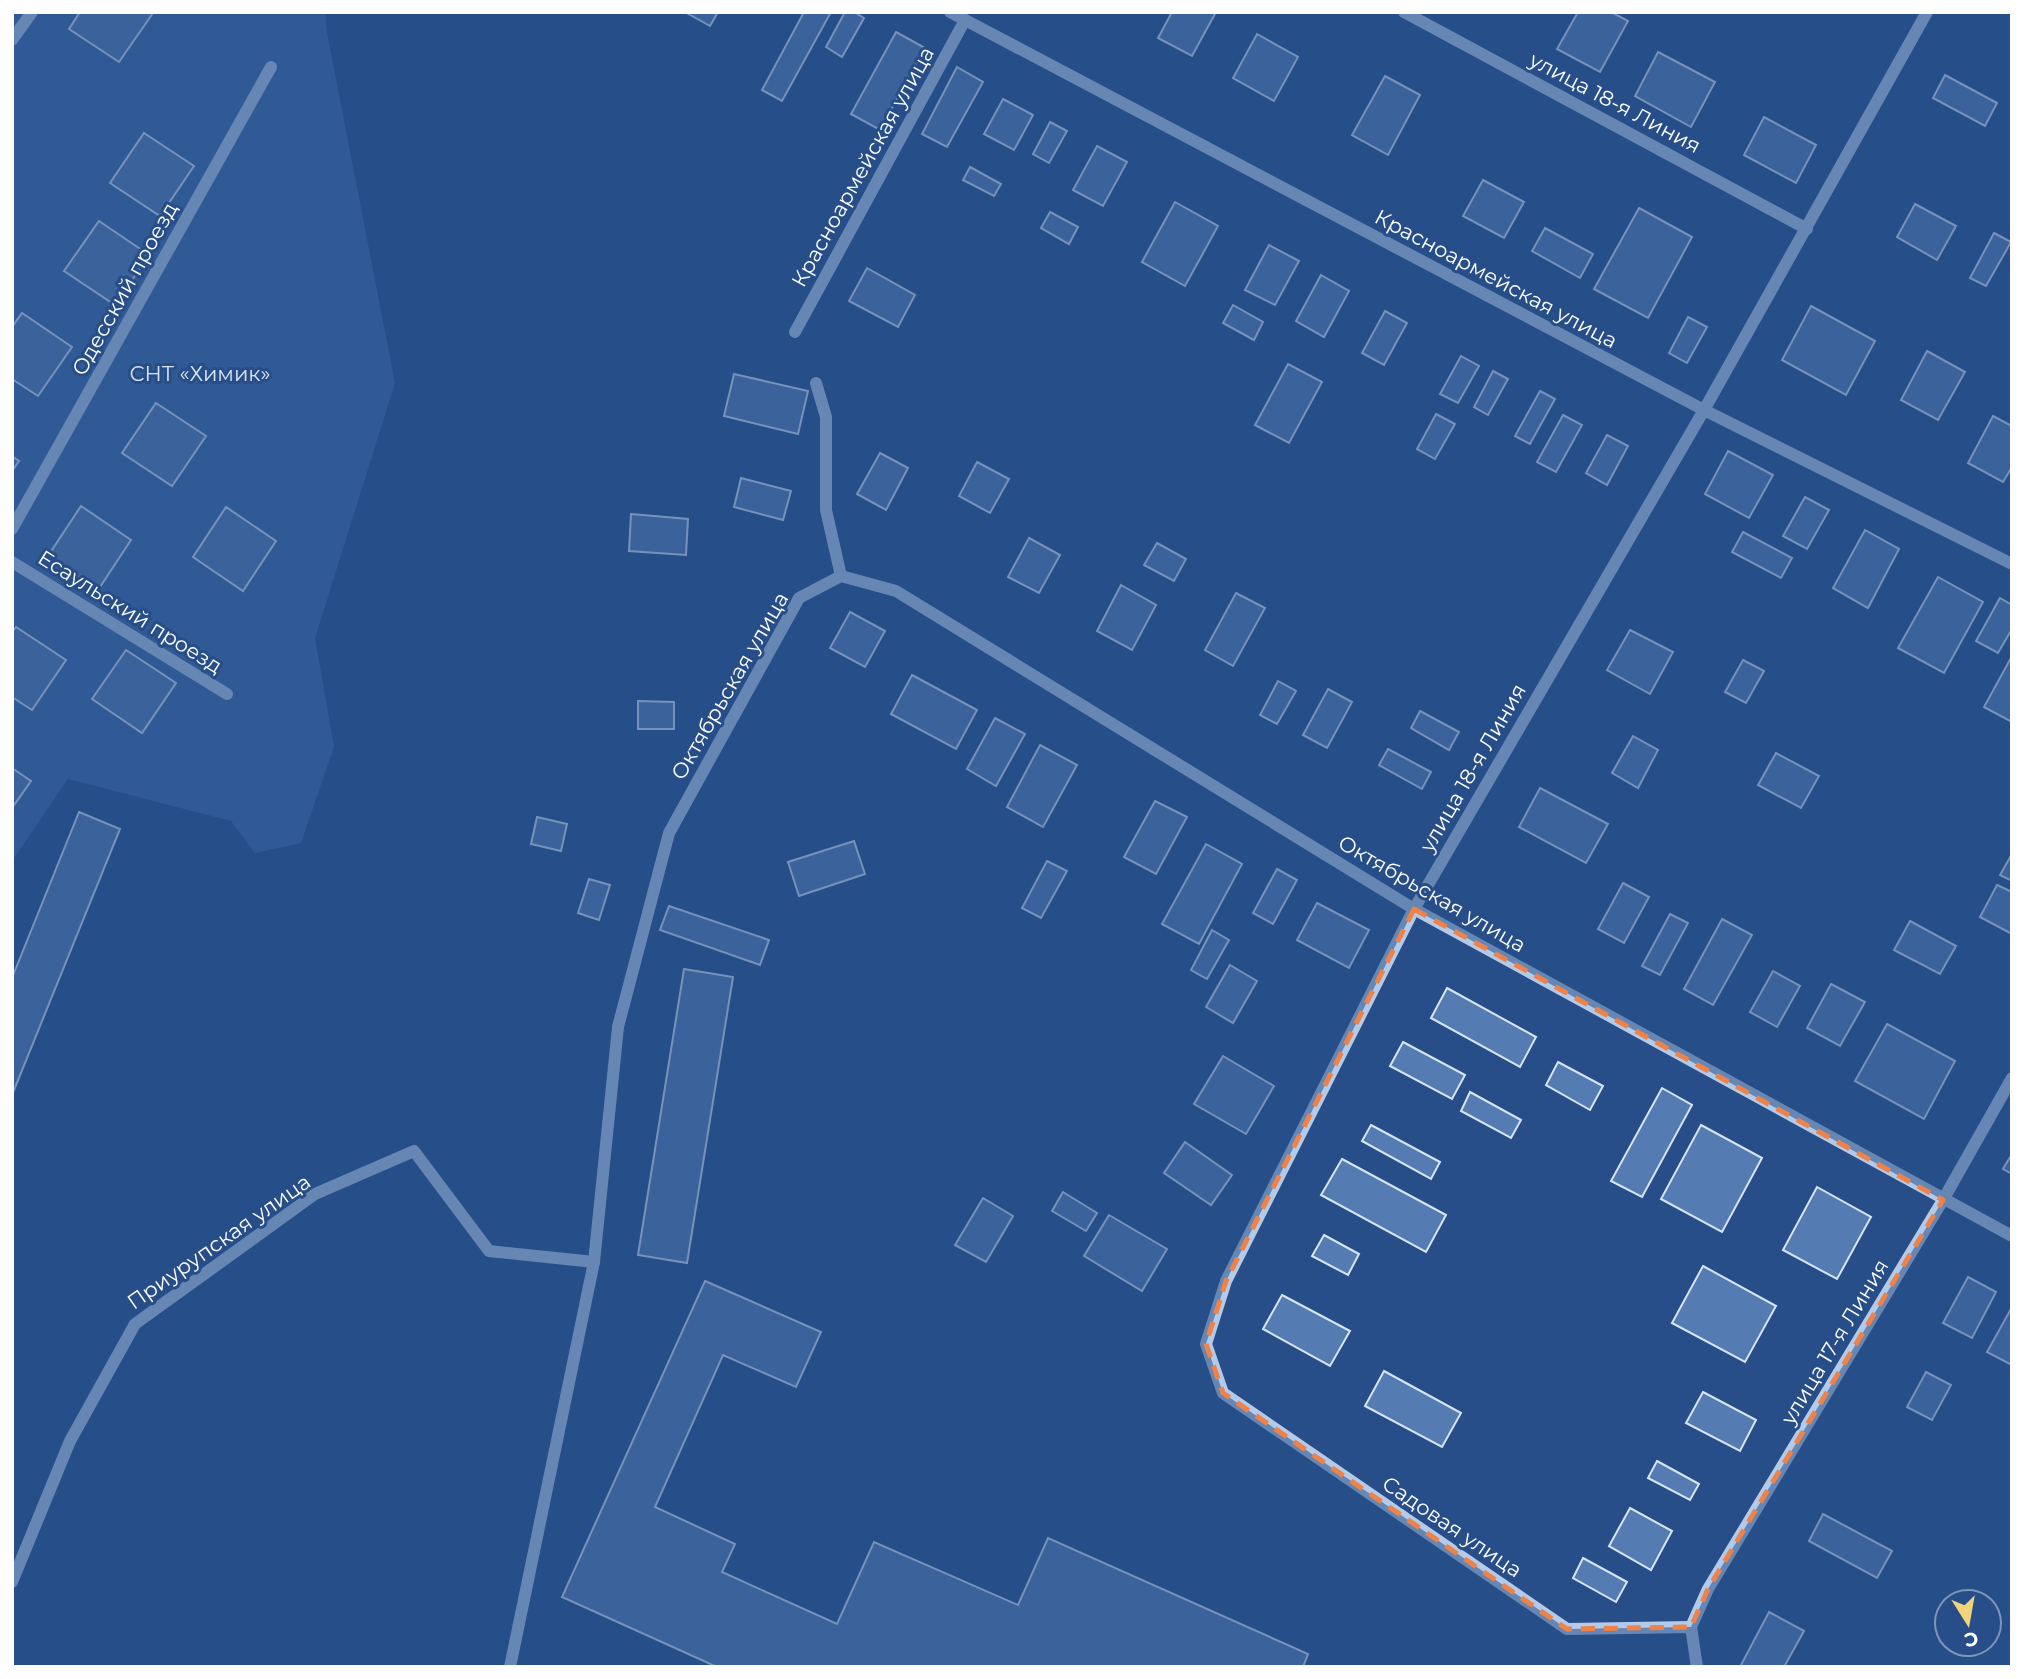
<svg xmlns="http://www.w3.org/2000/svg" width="2024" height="1679" font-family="Montserrat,sans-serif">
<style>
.green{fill:#3c68a6}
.building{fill:#547bb2;stroke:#d8e5f7;stroke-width:2}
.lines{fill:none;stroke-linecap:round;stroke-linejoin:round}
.minor{stroke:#b4cae9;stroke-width:12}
.marked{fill:none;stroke:#ee8249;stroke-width:5;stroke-dasharray:14 9;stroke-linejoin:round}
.labels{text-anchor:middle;stroke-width:6;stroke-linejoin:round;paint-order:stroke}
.street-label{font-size:21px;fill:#fff;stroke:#274e89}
.park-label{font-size:21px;fill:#d8e5f7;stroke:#274e89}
</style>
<rect width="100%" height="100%" fill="#274e89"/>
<path class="green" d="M12 12H325L327 33 395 383 315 638 334 747 301 843 255 853 231 821 68 779 12 861Z"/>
<g class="building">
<path d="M80 12H153V13L119 62 69 29Z"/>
<path d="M685 12H718L710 26Z"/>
<path d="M804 12H831L782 101 762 90Z"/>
<path d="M845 12H854L864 18 842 57 826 47Z"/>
<path d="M1172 12H1216L1192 56 1158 38Z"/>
<path d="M1578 12H1611L1628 21 1600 72 1557 49Z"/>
<path d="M896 32 925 48 880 130 851 114Z"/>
<path d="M1257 34 1298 57 1274 101 1233 78Z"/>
<path d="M1658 52 1715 82 1691 127 1635 96Z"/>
<path d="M957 67 983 82 947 147 922 134Z"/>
<path d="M1945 75 1997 103 1985 126 1933 98Z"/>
<path d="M1385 76 1420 95 1388 155 1352 135Z"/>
<path d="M1003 99 1033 115 1014 150 984 134Z"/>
<path d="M1764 117 1816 145 1796 183 1744 155Z"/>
<path d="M1050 122 1067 131 1049 163 1033 154Z"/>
<path d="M144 133 194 166 160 216 110 183Z"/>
<path d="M1097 146 1127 162 1103 206 1073 190Z"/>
<path d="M970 167 1001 184 994 196 963 180Z"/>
<path d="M1483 180 1524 202 1504 238 1463 216Z"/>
<path d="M1175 202 1218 226 1185 286 1142 262Z"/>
<path d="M1915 204 1956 226 1937 260 1897 237Z"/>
<path d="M1639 208 1692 237 1648 318 1594 289Z"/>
<path d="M1050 212 1078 227 1069 244 1041 228Z"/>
<path d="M99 221 149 255 115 305 64 271Z"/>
<path d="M1545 228 1593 254 1580 278 1532 251Z"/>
<path d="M1994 233 2011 242 1986 286 1970 278Z"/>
<path d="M1269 245 1299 261 1275 305 1245 290Z"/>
<path d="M867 268 915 295 898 327 849 301Z"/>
<path d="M1321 275 1349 291 1324 337 1296 321Z"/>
<path d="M1233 305 1263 322 1254 340 1223 323Z"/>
<path d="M1811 306 1875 341 1846 395 1782 360Z"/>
<path d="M1385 311 1407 323 1384 365 1362 353Z"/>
<path d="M22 313 72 347 38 396 12 379V327Z"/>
<path d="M1688 317 1707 327 1687 363 1669 353Z"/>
<path d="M1927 351 1965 372 1938 420 1901 400Z"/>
<path d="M1461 356 1479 366 1458 403 1440 394Z"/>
<path d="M1288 364 1322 382 1289 443 1255 425Z"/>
<path d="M1493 371 1508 379 1488 415 1474 407Z"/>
<path d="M734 374 808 391 798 434 724 416Z"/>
<path d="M1540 391 1555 399 1530 444 1515 436Z"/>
<path d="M156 403 206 436 172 486 122 453Z"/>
<path d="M1436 414 1455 424 1435 459 1417 449Z"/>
<path d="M1563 415 1582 425 1556 472 1537 462Z"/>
<path d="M1993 416 2012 426V467L2003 482 1968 463Z"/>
<path d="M1607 435 1628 446 1607 485 1586 473Z"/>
<path d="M1728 451 1773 475 1749 518 1705 494Z"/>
<path d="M880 453 908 468 886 510 857 494Z"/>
<path d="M12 456 19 461 12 471Z"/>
<path d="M977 462 1009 479 990 513 959 496Z"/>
<path d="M741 478 791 491 783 520 734 507Z"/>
<path d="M1805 497 1829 510 1807 549 1783 536Z"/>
<path d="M81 506 131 540 98 590 48 556Z"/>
<path d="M226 507 276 541 243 591 193 557Z"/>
<path d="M631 514 688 519 686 555 629 551Z"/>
<path d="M1865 530 1899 549 1868 608 1833 588Z"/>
<path d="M1743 532 1792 558 1781 578 1732 552Z"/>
<path d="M1029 538 1060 555 1039 593 1008 577Z"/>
<path d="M1157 543 1186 559 1174 581 1144 565Z"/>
<path d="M1938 577 1983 602 1944 673 1898 648Z"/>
<path d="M1121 585 1156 605 1132 650 1097 631Z"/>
<path d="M1236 593 1265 608 1233 666 1205 650Z"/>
<path d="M2000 598 2012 605V629L1998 653 1976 641Z"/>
<path d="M850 612 885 631 865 667 830 648Z"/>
<path d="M16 627 66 660 32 710 12 697V632Z"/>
<path d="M1630 630 1673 652 1650 694 1607 670Z"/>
<path d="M126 650 176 683 142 733 92 699Z"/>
<path d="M2012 656V722L1984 707Z"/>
<path d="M1743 660 1764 671 1746 703 1725 692Z"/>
<path d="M912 675 977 710 956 749 891 714Z"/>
<path d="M1278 681 1296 691 1277 724 1260 715Z"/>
<path d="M1328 689 1352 702 1327 748 1303 735Z"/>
<path d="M638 701 674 702V729H638Z"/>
<path d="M1420 711 1459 732 1449 750 1411 728Z"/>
<path d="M995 718 1025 734 996 786 967 769Z"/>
<path d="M1633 736 1658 750 1638 788 1612 773Z"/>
<path d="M1040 745 1077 765 1043 827 1007 807Z"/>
<path d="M1388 749 1431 772 1422 789 1379 765Z"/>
<path d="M1776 753 1819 776 1801 808 1758 785Z"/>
<path d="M12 768 31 781 12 808Z"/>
<path d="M1540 788 1608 824 1586 863 1519 827Z"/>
<path d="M1155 801 1187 817 1156 874 1124 857Z"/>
<path d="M79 812 120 829 12 1095V978Z"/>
<path d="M537 817 567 824 561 851 531 844Z"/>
<path d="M854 841 865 874 799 896 788 862Z"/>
<path d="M1206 844 1242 864 1199 944 1162 924Z"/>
<path d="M2012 854V881L2000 875Z"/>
<path d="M1047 861 1067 871 1041 918 1022 908Z"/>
<path d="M1277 869 1297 880 1273 924 1253 913Z"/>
<path d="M589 879 610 885 599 920 578 913Z"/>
<path d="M1623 883 1649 897 1624 943 1598 929Z"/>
<path d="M1997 885 2012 892V934L1980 917Z"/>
<path d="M1317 903 1369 930 1349 968 1297 940Z"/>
<path d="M669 906 769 940 760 965 660 930Z"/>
<path d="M1670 914 1688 923 1660 975 1642 966Z"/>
<path d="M1722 919 1752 935 1713 1005 1684 989Z"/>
<path d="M1910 921 1956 946 1940 974 1894 950Z"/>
<path d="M1212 930 1229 940 1207 979 1191 970Z"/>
<path d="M1230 965 1257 981 1233 1023 1206 1007Z"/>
<path d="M684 969 733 977 687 1263 638 1255Z"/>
<path d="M1773 971 1800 986 1777 1027 1750 1012Z"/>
<path d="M1831 984 1865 1002 1840 1046 1807 1028Z"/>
<path d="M1447 988 1536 1037 1520 1067 1431 1018Z"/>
<path d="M1887 1024 1955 1061 1924 1119 1855 1081Z"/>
<path d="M1403 1042 1465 1075 1452 1099 1390 1066Z"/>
<path d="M1223 1056 1274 1086 1246 1134 1194 1104Z"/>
<path d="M1558 1062 1603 1086 1590 1110 1546 1085Z"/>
<path d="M1662 1088 1692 1105 1642 1197 1611 1181Z"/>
<path d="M1470 1092 1521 1120 1511 1138 1461 1111Z"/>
<path d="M1371 1125 1440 1162 1431 1179 1362 1141Z"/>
<path d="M1701 1125 1762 1158 1722 1232 1661 1199Z"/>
<path d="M1185 1142 1232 1175 1211 1205 1164 1173Z"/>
<path d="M2012 1154V1174L2003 1169Z"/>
<path d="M1342 1159 1446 1215 1426 1252 1321 1195Z"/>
<path d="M1817 1187 1871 1217 1837 1279 1783 1250Z"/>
<path d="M1063 1192 1097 1213 1086 1231 1052 1211Z"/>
<path d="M983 1198 1013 1216 986 1262 955 1245Z"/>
<path d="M1109 1215 1167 1249 1142 1291 1084 1256Z"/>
<path d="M1324 1235 1359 1254 1348 1275 1312 1256Z"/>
<path d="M1703 1266 1776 1306 1745 1362 1672 1323Z"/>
<path d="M1968 1277 1996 1292 1972 1338 1943 1323Z"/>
<path d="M705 1281 821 1332 796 1387 723 1355 655 1507 735 1544 722 1572 837 1624 874 1542 1018 1605 1048 1538 1308 1654 1303 1667H717L562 1597Z"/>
<path d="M1282 1295 1350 1331 1330 1366 1263 1329Z"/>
<path d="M2012 1307V1365L1987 1352Z"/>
<path d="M1384 1371 1461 1413 1442 1447 1365 1406Z"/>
<path d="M1926 1372 1951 1385 1932 1420 1907 1407Z"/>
<path d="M1703 1392 1756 1420 1740 1451 1686 1423Z"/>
<path d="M1657 1461 1699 1484 1690 1500 1648 1478Z"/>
<path d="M1630 1508 1672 1531 1651 1570 1609 1546Z"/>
<path d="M1823 1514 1892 1551 1877 1578 1809 1541Z"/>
<path d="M1583 1558 1627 1582 1616 1602 1573 1578Z"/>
<path d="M1769 1612 1804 1631 1784 1667H1743L1741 1665Z"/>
</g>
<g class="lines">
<g class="minor">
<path d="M950 12 1704 410 2012 564"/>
<path d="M1404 12 1807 229"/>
<path d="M12 40 32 12"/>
<path d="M795 332 965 20"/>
<path d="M816 383 826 417V510L841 576"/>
<path d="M12 529 271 67"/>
<path d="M12 562 227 694"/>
<path d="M12 1582 70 1441 135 1324 315 1194 414 1151 489 1251 594 1262"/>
<path d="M1691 1627 1708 1589 1943 1200 2012 1078"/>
<path d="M510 1667 594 1262 618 1027 669 833 799 598 841 576 896 591 1414 909 2012 1236"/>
<path d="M1697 1667 1691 1627 1567 1629 1223 1393 1206 1344 1226 1281 1414 909 1704 410 1927 12"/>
</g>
</g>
<path d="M0 0H2024V1679H0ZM1414 909 1943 1200 1708 1589 1691 1627 1567 1629 1223 1393 1206 1344 1226 1281Z" fill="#274e89" fill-opacity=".55" fill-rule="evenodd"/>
<path class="marked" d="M1414 909 1943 1200 1708 1589 1691 1627 1567 1629 1223 1393 1206 1344 1226 1281Z"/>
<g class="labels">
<g class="street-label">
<text transform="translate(1615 103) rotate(28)" y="7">улица 18-я Линия</text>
<text transform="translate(863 167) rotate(-61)" y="7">Красноармейская улица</text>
<text transform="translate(1496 279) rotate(28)" y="7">Красноармейская улица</text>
<text transform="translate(125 289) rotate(-61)" y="7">Одесский проезд</text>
<text transform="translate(130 612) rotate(32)" y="7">Есаульский проезд</text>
<text transform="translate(730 686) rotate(-60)" y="7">Октябрьская улица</text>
<text transform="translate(1473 768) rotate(-60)" y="7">улица 18-я Линия</text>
<text transform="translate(1432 894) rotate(30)" y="7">Октябрьская улица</text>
<text transform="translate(219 1242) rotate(-35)" y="7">Приурупская улица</text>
<text transform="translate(1835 1342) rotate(-59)" y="7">улица 17-я Линия</text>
<text transform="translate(1452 1527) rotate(34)" y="7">Садовая улица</text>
</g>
<g class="park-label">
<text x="200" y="381">СНТ «Химик»</text>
</g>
</g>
<rect width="2024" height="1679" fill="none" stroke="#ffffff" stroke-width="28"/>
<g transform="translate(1968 1623) rotate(169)"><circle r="33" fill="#274e89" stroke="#7d95b8" stroke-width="2"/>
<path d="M0-5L12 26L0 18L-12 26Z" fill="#f1d37a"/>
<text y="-10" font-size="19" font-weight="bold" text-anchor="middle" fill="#ffffff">С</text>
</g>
</svg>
